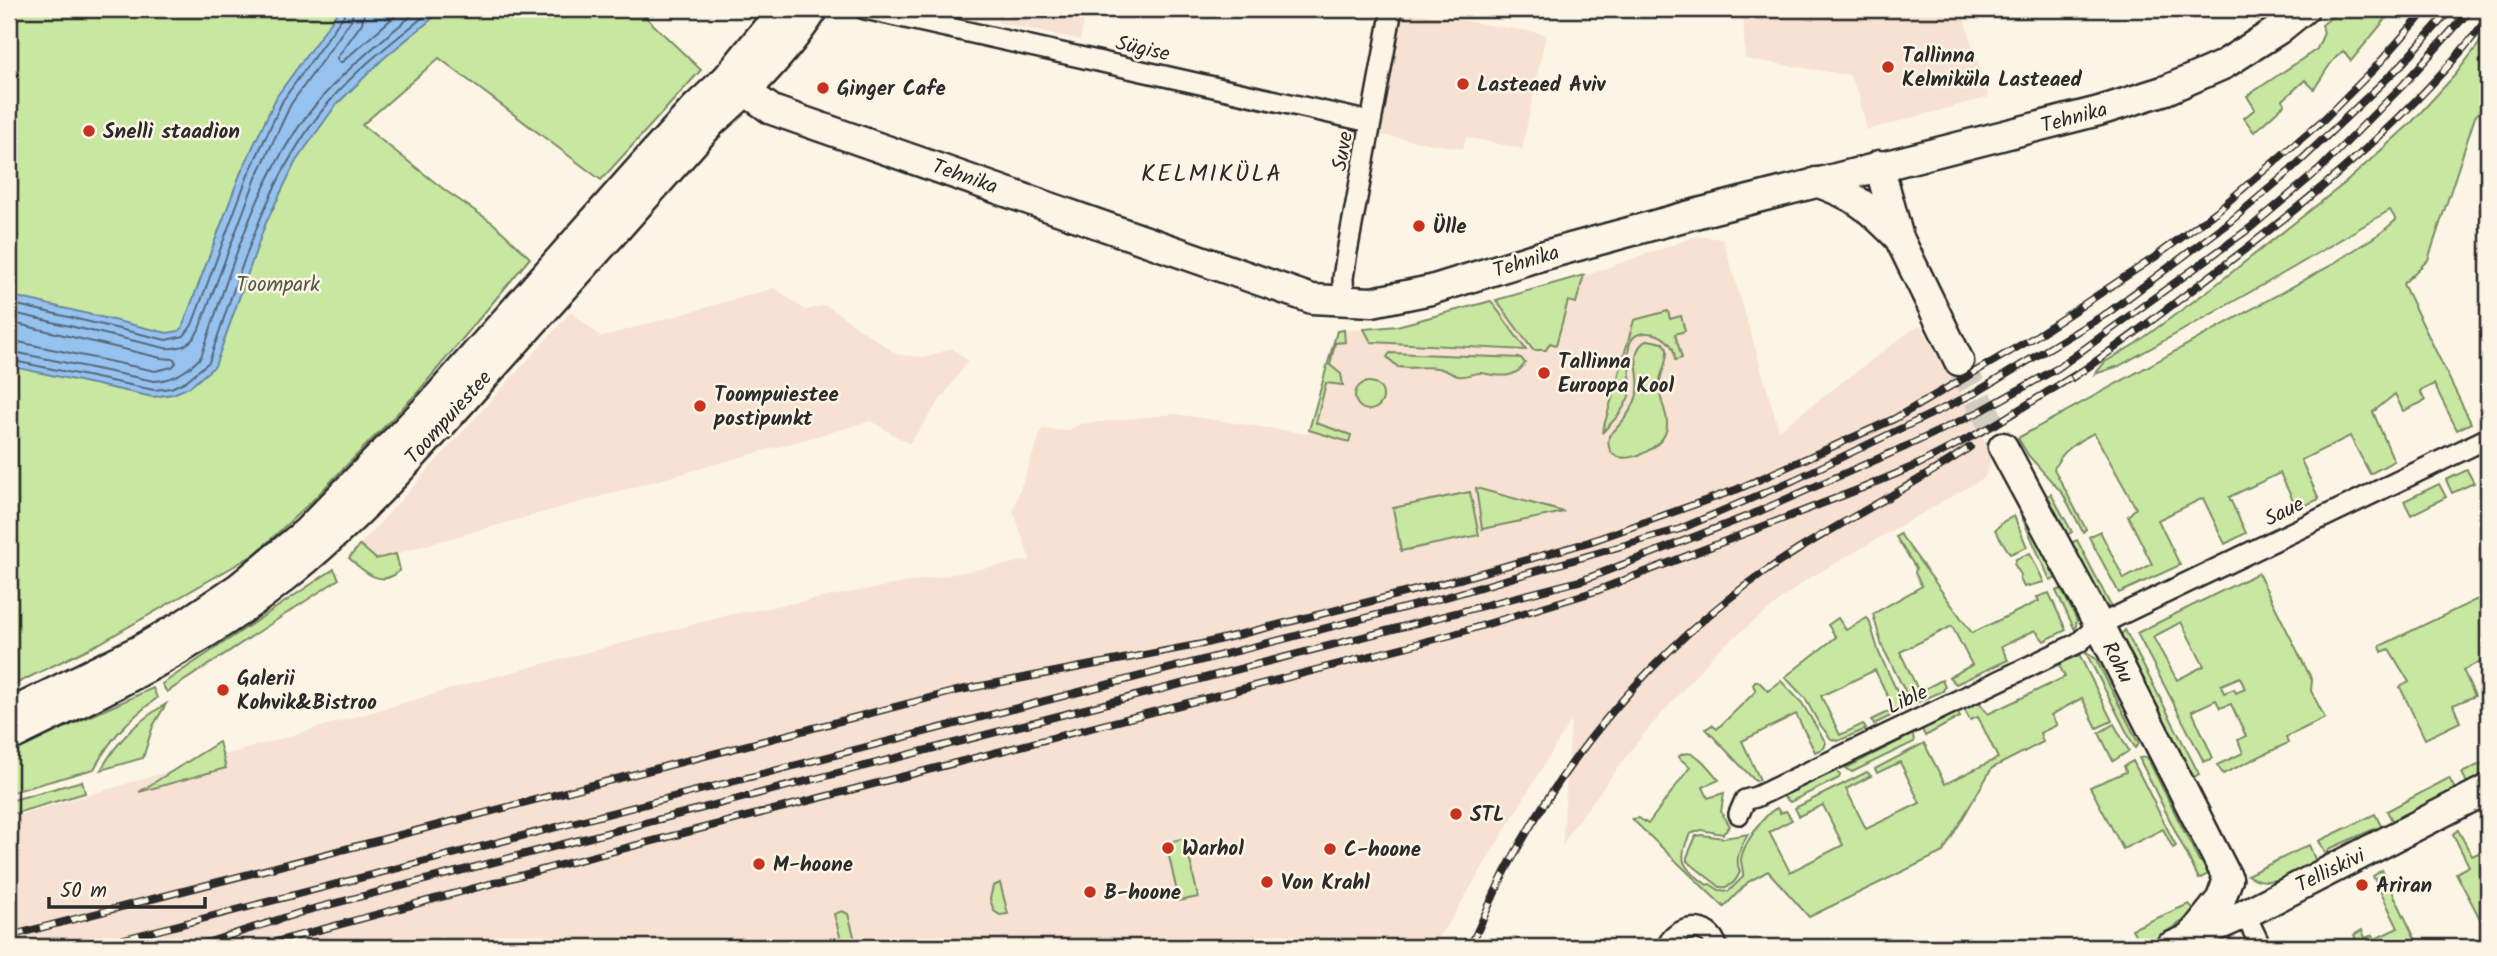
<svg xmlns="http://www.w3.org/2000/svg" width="2497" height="956" font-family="Kalam,sans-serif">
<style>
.built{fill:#f7e1d2}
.green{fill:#c8e8a1;stroke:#7a8a66;stroke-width:2;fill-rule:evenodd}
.water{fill:#96c2ef;stroke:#6b86a1;stroke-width:2}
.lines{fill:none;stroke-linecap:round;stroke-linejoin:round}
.shore{stroke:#566779;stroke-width:2}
.secondary-tunnel{stroke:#d2cdc0;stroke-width:28;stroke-dasharray:28 14;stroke-linecap:butt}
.street-casing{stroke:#2b2b2b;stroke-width:24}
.secondary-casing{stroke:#2b2b2b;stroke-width:33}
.street{stroke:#fcf5e5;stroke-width:19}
.secondary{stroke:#fcf5e5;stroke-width:28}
.rail-casing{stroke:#2b2b2b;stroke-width:8}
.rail{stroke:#fcf5e5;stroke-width:5;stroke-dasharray:16;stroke-linecap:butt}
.poi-dot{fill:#c8321e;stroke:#fcf5e5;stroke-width:2.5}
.labels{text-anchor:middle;stroke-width:5;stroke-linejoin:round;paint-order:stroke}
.street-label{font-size:21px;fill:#2b2b2b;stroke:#fcf5e5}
.poi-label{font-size:21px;font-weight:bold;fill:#2b2b2b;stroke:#fcf5e5;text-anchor:start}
.park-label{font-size:21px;fill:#525a48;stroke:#fcf5e5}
.quarter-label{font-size:24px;letter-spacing:2px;fill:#2b2b2b;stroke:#fcf5e5}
</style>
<rect width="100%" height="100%" fill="#fcf5e5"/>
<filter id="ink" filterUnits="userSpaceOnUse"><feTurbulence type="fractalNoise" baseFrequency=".0143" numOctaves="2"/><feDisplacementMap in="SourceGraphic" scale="14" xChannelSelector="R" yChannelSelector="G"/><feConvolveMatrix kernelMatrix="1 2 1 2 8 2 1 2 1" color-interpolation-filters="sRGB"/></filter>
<g filter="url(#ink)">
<g class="built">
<path d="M1000 9H1087L1080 40 997 22Z"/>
<path d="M1743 9H1961L1989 97 1867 130 1857 90 1849 75 1745 59Z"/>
<path d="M1402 11 1546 34 1522 149 1466 137 1463 149 1381 135Z"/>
<path d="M1697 236 1723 239 1779 430 1910 331 1921 326 1938 356 1950 368 1989 452 1990 464 1984 478 1975 483 1806 580 1717 651 1642 736 1571 830 1562 847 1571 720 1452 918 1431 947H9V818L482 680 733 614 1030 560 1013 509 1042 429 1067 431 1080 424 1175 414 1308 434 1337 331 1397 326 1576 279Z"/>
<path d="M775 288 805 310 826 305 898 355 928 357 952 348 968 361 909 444 871 421 376 559 360 545 571 312 601 337Z"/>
</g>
<g class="green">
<path d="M9 9H637L701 70 601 180 439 58 362 125 446 191 493 223 530 258 418 392 312 501 255 554 100 643 9 687Z"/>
<path d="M2341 9H2394L2351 61 2343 51C2329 62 2324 75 2314 89L2305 80 2283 100 2285 104 2254 132 2244 118 2255 109 2247 96 2317 49 2324 33 2322 25Z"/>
<path d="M2488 32V100L2475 117 2428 260 2403 284 2471 423 2457 430 2434 384 2420 391 2425 401 2403 411 2395 394 2373 412 2394 461 2370 474 2350 436 2301 460 2319 499 2297 509 2280 473 2229 497 2246 533 2225 544 2203 498 2158 520 2180 565 2119 593 2089 537 2100 531 2124 579 2152 564 2128 516 2136 508 2094 433C2078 441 2061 451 2054 469L2086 529 2083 532 2063 494 2028 455 2018 438 2328 267 2382 232 2396 220 2390 210 2291 269 2119 366 2095 374 2105 362 2135 344 2213 287 2345 183 2411 123 2455 75Z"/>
<path d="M1584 275 1576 303 1568 301 1556 345 1550 343 1546 350H1533L1496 300Z"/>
<path d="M1491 301 1526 350 1371 342 1364 329 1397 326Z"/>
<path d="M1668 311 1670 319 1681 316 1685 331 1675 334 1682 358 1675 360C1675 353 1673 346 1667 341 1662 336 1654 333 1647 333 1615 333 1635 376 1630 393 1625 410 1613 421 1602 433L1634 320Z"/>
<path d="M1344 330 1345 342 1335 343 1330 365 1341 374 1343 385 1326 383 1316 423 1351 435 1349 442 1309 430 1337 331Z"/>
<path d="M1648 340 1663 343 1667 349C1668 363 1660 373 1659 386 1659 403 1672 418 1665 434 1655 456 1602 473 1609 436 1622 423 1635 408 1638 390 1641 371 1627 350 1648 340Z"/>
<path d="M1390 353 1521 358 1525 363C1515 381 1496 375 1481 373 1473 372 1466 378 1458 376 1451 374 1445 369 1437 368 1424 366 1411 369 1398 367L1387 357Z"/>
<circle cx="1369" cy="396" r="14"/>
<path d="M2467 470 2474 483 2452 493 2446 480Z"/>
<path d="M2439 484 2446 497 2411 515 2404 501Z"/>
<path d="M1476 488 1564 512 1482 529Z"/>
<path d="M1470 492 1479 535 1401 551 1393 508Z"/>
<path d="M2051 494 2072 532 2067 535 2048 496Z"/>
<path d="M2023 512 2056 579 2050 580 2020 513Z"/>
<path d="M2014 516 2027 547 2010 554 1995 530 2004 521Z"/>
<path d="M1900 534 1972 633 2039 601 2037 597 2049 593 2066 630 2044 641 2035 630 2001 647 2008 660 1956 684 1949 677 1972 665 1952 626 1900 652 1919 692 1942 680 1945 687 1943 691 1916 703 1909 699 1882 646 1873 614 1922 586 1915 573 1916 568 1896 537Z"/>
<path d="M2077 540 2111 606 2107 607 2099 601 2071 543Z"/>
<path d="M360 545 376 559 396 554 400 570C382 589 364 572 349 558Z"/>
<path d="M2030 553 2044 582 2024 587 2020 579 2021 575 2014 564 2016 559Z"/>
<path d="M334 569 339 579 167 692 162 684Z"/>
<path d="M2258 573 2312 680 2311 691 2325 718 2286 737 2288 743 2223 774 2217 765 2243 753 2238 740 2246 736 2231 704 2220 708 2216 700 2192 711 2213 758 2204 762 2137 633ZM2181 622 2204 666 2177 680 2153 637ZM2240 677 2245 689 2236 693 2234 689 2224 693 2221 685Z"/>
<path d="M2061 589 2077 620 2075 630 2056 591Z"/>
<path d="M2488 594V663L2482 666 2479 662 2463 670 2475 696 2453 705 2460 722 2425 739 2400 687 2409 682 2389 649 2382 652 2380 646Z"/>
<path d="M1838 618 1846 630 1867 618 1869 620 1879 653 1904 706 1903 710 1874 724 1871 720 1894 709 1875 670 1821 696 1840 735 1863 724 1866 729 1838 741 1831 739 1818 722 1805 698 1785 677 1836 637 1828 625Z"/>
<path d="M2125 630 2199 774 2190 779 2120 636Z"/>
<path d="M2085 651 2096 659 2139 744 2135 748Z"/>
<path d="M2079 654 2112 721 2097 728 2082 698 2051 715 2057 725 2040 733 2043 742 1992 768 1943 852 1809 917 1768 871 1748 882 1724 907 1632 819 1639 818 1648 824 1690 767 1678 757C1694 744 1708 768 1719 780L1703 787 1708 798 1724 793 1721 812 1730 826 1723 834 1701 830 1690 834C1676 862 1684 867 1707 885L1710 884 1719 890 1729 891 1743 877C1744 870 1741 866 1741 860 1742 846 1765 813 1777 808L1780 813 1786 811 1792 820 1769 832 1790 872 1843 845 1823 805 1799 816 1795 808 1867 772 1871 776 1846 789 1866 829 1920 803 1900 762 1877 773 1875 769 1924 743 1945 784 1998 758 1978 717 1970 720 1964 709 1979 702 1988 714 2065 677 2060 667 2062 662Z"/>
<path d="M1755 681H1758L1768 691 1781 681 1802 703 1826 743 1824 748 1815 752 1796 714 1742 741 1760 780 1755 781 1706 729 1712 725 1717 729 1756 691 1753 685Z"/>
<path d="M153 688 157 698C127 721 112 736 94 769L9 793V753Z"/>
<path d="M166 704 153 726 143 758 101 770C117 741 137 721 166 704Z"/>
<path d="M1957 712 1960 717 1925 736 1922 729Z"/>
<path d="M2114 724 2129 751 2113 761 2099 733Z"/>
<path d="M1913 734 1914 742 1852 772 1846 768Z"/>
<path d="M219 742 226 768 139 792Z"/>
<path d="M2147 757 2199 861 2210 866V873L2199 879 2139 758Z"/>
<path d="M2488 760V777L2469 787 2462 773Z"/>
<path d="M2133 761 2176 846 2173 848 2163 829 2123 849 2090 787 2126 772 2124 766Z"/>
<path d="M1836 770 1840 775 1839 778 1790 802 1784 797V795Z"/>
<path d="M2449 778 2457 793 2395 826 2387 811Z"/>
<path d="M82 781 85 793 9 815V801Z"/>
<path d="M2375 814 2384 832 2376 828 2329 849 2327 857 2319 841Z"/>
<path d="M2458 830 2472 856 2487 849 2488 852V934L2456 873 2469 866 2453 834Z"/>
<path d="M1748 834C1741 847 1734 858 1740 872 1736 881 1730 889 1720 887L1687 861V857L1696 836 1702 835 1724 838Z"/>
<path d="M1185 838 1198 897 1179 901 1166 843Z"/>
<path d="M2309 845 2317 864C2295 873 2270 890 2247 875Z"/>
<path d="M2382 870 2419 947H2359L2354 935 2362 930 2365 938 2373 935 2375 939 2398 928 2373 876Z"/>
<path d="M1000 883 1008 914 1000 915 994 911 990 899 993 886Z"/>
<path d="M2189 904 2197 912 2142 947 2132 929Z"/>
<path d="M842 911 848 914 857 947H843L834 914Z"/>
</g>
<path class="water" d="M340 9H444L384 58 336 105 296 161 265 225 215 366 190 387 173 394 153 397 9 366V295L167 333 179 331 182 328 241 172 277 96Z"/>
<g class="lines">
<g class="shore">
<path d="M365 9 362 23 337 58 339 62H342L403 9"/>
<path d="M9 303 166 340 184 336 192 325 248 175 283 100 344 15 345 9"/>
<path d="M9 312 165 348C181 349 192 345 199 329L256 178 291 104 351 20 354 9"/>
<path d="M9 322 161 358 174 359 176 363 172 367 155 371 9 340"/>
<path d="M9 351 154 381C174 380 188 371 201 357 232 267 259 166 325 94 353 63 387 36 420 9"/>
<path d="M9 360 154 390 171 388 186 381 209 362C240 272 267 175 330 101 359 66 398 38 433 9"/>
</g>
<path class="secondary-tunnel" d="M1959 361 2003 447"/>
<g class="street-casing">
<g id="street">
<path d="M865 9 1370 122"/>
<path d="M1344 302 1343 278 1347 252 1392 9"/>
<path d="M1739 814 1745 800 1756 797 2078 643 2099 625 2488 438"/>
<path d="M2245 914 2261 947"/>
<path d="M1667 947C1675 924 1711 921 1717 947"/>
</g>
</g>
<g class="secondary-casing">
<g id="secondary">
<path d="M727 78 772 110 1312 299 1372 302 1431 290 1534 258 1702 212 2099 111 2166 90 2223 65 2278 30 2304 9"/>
<path d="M1879 165 1899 238 1959 361"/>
<path d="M1816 182C1856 196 1867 206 1896 235"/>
<path d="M2003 447 2099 625 2228 879"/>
<path d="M9 714 139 650 184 624 238 588 306 532 432 403 652 155 696 107 727 78 783 9"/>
<path d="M9 737C105 691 200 646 284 578 357 520 420 449 482 379 559 294 636 208 712 122 750 89 787 51 814 9"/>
<path d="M2193 934 2221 899 2228 879"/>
<path d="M2170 947 2245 914 2488 789"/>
</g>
</g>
<use href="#street" class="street"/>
<use href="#secondary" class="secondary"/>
<g class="rail-casing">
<g id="rail">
<path d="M2072 378C2125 342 2175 303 2226 264 2322 190 2414 114 2488 18"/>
<path d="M9 936 960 690 1202 644 1463 578 1589 542 1738 489 1894 419 2033 338 2155 257 2217 211 2324 119 2374 69 2427 9"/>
<path d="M260 946 556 866 1451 635 1596 591 1865 487 1917 465 1994 425 2080 372"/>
<path d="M93 947 1446 597 1680 529 1794 480 1975 393 2109 312 2232 220 2291 170 2402 64 2451 9"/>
<path d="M194 947 305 911 1583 580 1753 514 1907 446 1981 411 2058 368 2250 228 2320 169 2403 85 2471 9"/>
<path d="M1470 947C1482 922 1493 895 1506 870 1567 753 1657 647 1766 571 1831 525 1905 492 1970 447"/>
</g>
</g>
<use href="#rail" class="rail"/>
</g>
</g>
<g class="poi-dot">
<circle cx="1888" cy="67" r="7"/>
<circle cx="1463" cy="84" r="7"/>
<circle cx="823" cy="88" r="7"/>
<circle cx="89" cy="131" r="7"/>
<circle cx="1419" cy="226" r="7"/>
<circle cx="1544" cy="373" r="7"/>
<circle cx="700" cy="406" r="7"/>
<circle cx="223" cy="690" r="7"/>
<circle cx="1456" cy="814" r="7"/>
<circle cx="1168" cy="848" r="7"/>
<circle cx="1330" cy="849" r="7"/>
<circle cx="759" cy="864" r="7"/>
<circle cx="1267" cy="882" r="7"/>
<circle cx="2362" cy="885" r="7"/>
<circle cx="1090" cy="892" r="7"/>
</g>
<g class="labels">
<g class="street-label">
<text transform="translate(1143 48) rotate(13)" y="7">Sügise</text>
<text transform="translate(2074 117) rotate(-15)" y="7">Tehnika</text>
<text transform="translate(1342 151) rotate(-80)" y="7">Suve</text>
<text transform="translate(965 176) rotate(19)" y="7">Tehnika</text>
<text transform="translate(1526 261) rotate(-17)" y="7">Tehnika</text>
<text transform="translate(448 417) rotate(-48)" y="7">Toompuiestee</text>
<text transform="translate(2284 511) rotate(-26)" y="7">Saue</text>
<text transform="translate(2118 662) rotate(63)" y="7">Rohu</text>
<text transform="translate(1907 699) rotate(-25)" y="7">Lible</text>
<text transform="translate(2330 870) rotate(-26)" y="7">Telliskivi</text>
</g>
<g class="poi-label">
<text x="1902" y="62">Tallinna<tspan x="1902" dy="24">Kelmiküla Lasteaed</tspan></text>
<text x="1477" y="91">Lasteaed Aviv</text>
<text x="837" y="95">Ginger Cafe</text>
<text x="103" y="138">Snelli staadion</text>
<text x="1433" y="233">Ülle</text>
<text x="1558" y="368">Tallinna<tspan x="1558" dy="24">Euroopa Kool</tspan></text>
<text x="714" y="401">Toompuiestee<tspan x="714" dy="24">postipunkt</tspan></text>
<text x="237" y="685">Galerii<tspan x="237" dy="24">Kohvik&amp;Bistroo</tspan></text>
<text x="1470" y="821">STL</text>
<text x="1182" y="855">Warhol</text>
<text x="1344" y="856">C-hoone</text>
<text x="773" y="871">M-hoone</text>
<text x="1281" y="889">Von Krahl</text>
<text x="2376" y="892">Ariran</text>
<text x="1104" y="899">B-hoone</text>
</g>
<g class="park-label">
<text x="278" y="291">Toompark</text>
</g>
<g class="quarter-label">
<text x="1212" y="181">KELMIKÜLA</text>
</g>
</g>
<rect width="2497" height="956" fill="none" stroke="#fcf5e5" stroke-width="35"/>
<rect x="18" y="18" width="2462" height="921" fill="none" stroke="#2b2b2b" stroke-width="2.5" filter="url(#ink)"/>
<path d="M49 897v10h156v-10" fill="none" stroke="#2b2b2b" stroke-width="3.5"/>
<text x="60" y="897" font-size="21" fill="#2b2b2b" stroke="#fcf5e5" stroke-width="5" paint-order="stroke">50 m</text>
</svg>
